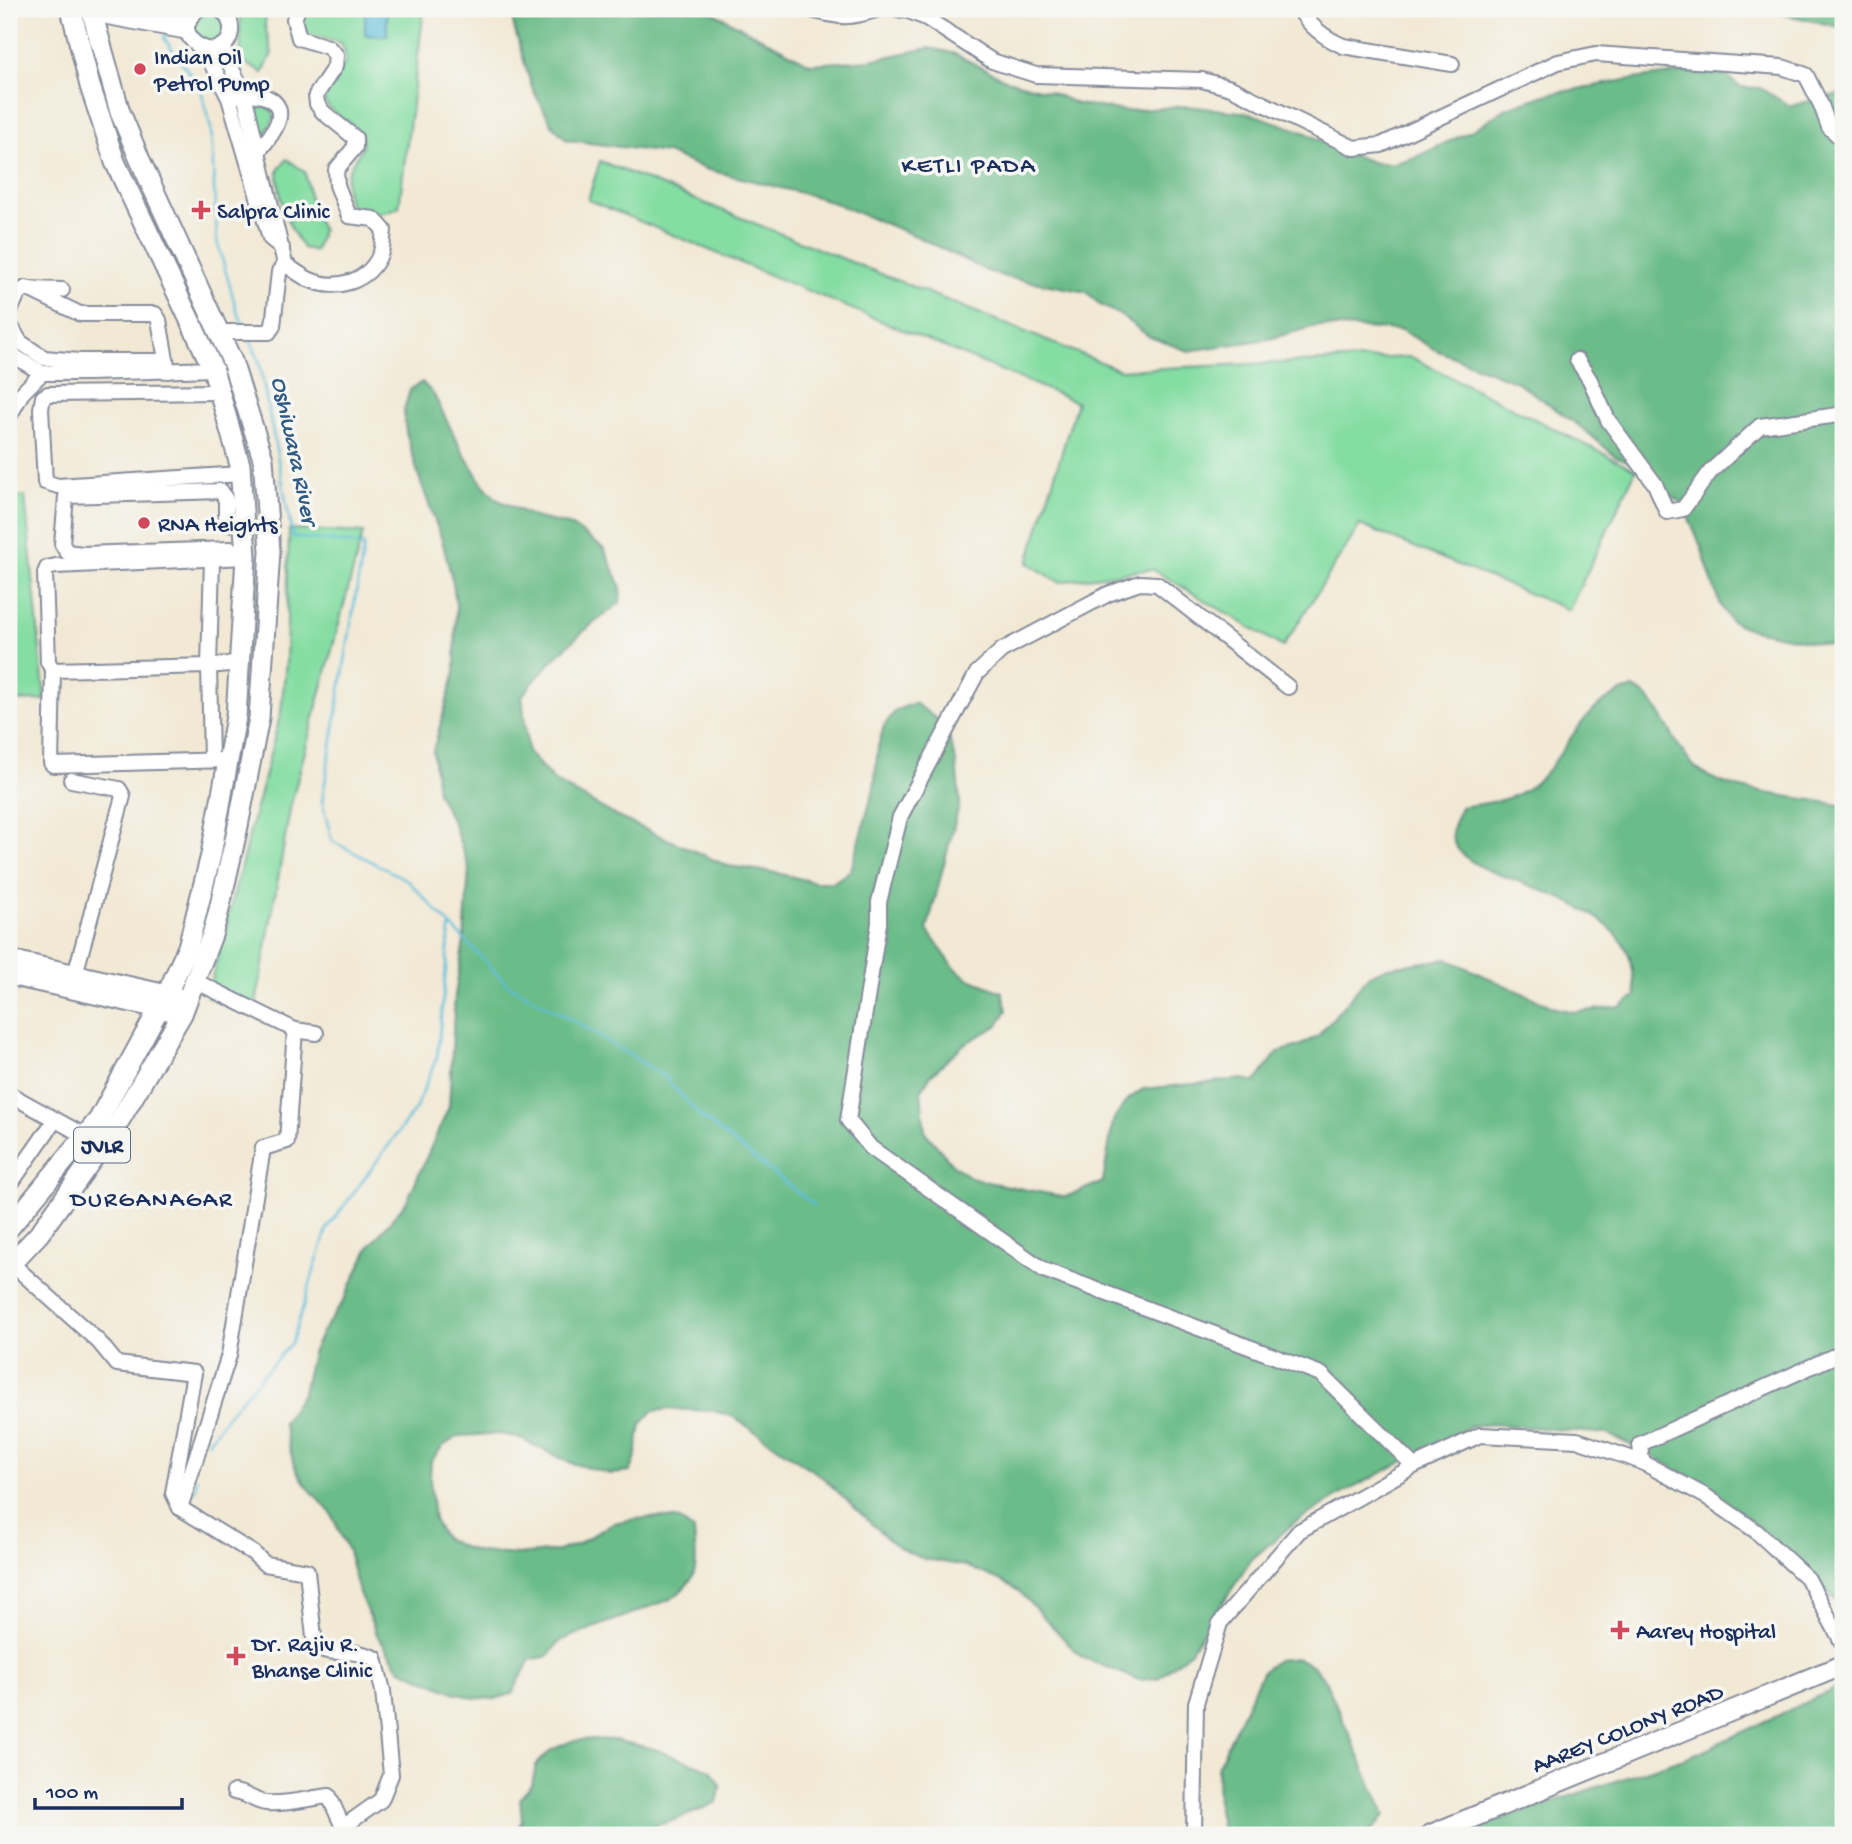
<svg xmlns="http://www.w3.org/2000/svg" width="1852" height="1844" font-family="'Gochi Hand',sans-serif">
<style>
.green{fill:#84dda2;stroke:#508680;stroke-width:2}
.forest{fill:#6bbc88;stroke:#437673;stroke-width:2}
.water{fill:#5dbedb;stroke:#3c769c;stroke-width:2}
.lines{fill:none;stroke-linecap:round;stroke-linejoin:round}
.stream{stroke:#5dbedb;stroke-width:2.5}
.minor-casing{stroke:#868c9a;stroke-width:18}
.major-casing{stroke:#868c9a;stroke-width:23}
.minor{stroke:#fff;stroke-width:14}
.major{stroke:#fff;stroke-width:19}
.poi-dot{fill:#d1495b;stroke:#f6f6f2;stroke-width:2.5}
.labels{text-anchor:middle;stroke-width:7;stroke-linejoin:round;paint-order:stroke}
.shield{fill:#f6f6f2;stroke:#5d6b8a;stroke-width:2}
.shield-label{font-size:21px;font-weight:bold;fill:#1b2f5e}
.poi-label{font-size:23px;fill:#1b2f5e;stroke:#f6f6f2;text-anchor:start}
.street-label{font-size:23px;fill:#1b2f5e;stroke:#f6f6f2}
.neighbourhood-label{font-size:24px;letter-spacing:2px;fill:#1b2f5e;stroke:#f6f6f2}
.water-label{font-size:24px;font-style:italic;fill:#2f5a84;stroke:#f6f6f2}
</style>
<rect width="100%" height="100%" fill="#f6f6f2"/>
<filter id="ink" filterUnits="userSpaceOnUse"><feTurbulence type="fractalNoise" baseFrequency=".0143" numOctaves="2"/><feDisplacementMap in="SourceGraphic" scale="14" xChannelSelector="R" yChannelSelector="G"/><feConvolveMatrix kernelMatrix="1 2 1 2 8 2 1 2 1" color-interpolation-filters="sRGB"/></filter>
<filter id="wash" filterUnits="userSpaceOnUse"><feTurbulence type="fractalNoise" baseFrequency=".00686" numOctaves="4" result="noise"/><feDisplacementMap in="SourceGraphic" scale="28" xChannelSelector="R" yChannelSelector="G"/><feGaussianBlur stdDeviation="1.57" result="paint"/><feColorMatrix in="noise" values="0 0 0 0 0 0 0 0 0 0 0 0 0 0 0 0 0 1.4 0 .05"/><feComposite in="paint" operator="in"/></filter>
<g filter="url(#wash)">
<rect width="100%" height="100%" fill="#f2e9d5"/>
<g class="green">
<path d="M240 9H266L265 26 272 53 263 73 241 61Z"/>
<path d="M313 9H424L399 207C377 216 369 217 349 204 346 192 344 183 348 172 352 159 369 147 360 133 353 121 335 119 324 101 324 97 324 93 326 89 334 71 354 67 341 43L306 33 301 25 305 12Z"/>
<path d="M207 12 215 13 226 26 223 39 208 45 193 32 195 21Z"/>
<path d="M249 98 272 110 275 117 261 141Z"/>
<path d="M287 159 305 172 311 204 322 230 315 251 303 248C286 224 278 200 278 170Z"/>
<path d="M600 161 1120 370 1411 357 1636 470 1569 610 1360 525 1283 647 1152 569 1059 582 1028 563 1077 402 588 200Z"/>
<path d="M25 496 45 700 9 701V497Z"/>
<path d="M289 529 363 533 291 804 254 1016 207 997 281 712 286 661Z"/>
</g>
<g class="forest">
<path d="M511 9H707L810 64 871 60 929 48 953 53 1007 80 1050 92 1077 104 1126 111 1187 106 1249 113 1304 132 1339 150 1375 163H1395L1416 157 1471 131 1507 108 1545 95 1626 80 1687 72 1707 73 1726 76 1740 87 1760 88 1790 106 1843 93V644L1832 645 1811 642 1749 629 1731 621 1720 605 1700 544 1682 503 1649 481 1633 463 1615 456 1582 428 1517 382 1436 350 1401 330 1316 326 1269 339 1188 351 1150 337 1118 314 1100 305 1087 292 1006 277 987 271 916 236 821 198 705 169 667 153 567 140 553 126 532 88 514 27Z"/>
<path d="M1761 9H1843V28Z"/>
<path d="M422 382 434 395 461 449 481 482 496 499 534 517 572 526 604 549 621 586 620 603C580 632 552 658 522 696L528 752 554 781 622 819 728 866 777 873 814 882H834L851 870 874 788 878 747 884 726 896 710 915 703 945 725 956 762 960 802 927 930 953 966 967 978 1002 992 1007 1010 997 1026 963 1045 931 1075 921 1091 925 1132 952 1164 968 1176 987 1182 1065 1197 1103 1182 1113 1121 1126 1101 1143 1089 1243 1079 1255 1082 1278 1052 1299 1046 1318 1036 1369 975 1388 967 1447 959 1555 1008 1575 1012 1620 1007 1636 996C1634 974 1632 952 1617 935 1592 908 1551 894 1518 881 1497 874 1470 866 1457 848 1447 834 1455 820 1461 807 1480 804 1502 802 1520 793 1571 765 1569 705 1634 688 1640 692 1647 696 1651 701 1667 721 1675 746 1693 765 1721 795 1803 795 1843 806V1609L1795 1557 1748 1519 1662 1461 1608 1434 1493 1424 1471 1426 1347 1491 1294 1523 1252 1559 1189 1653 1158 1678 1139 1680 1081 1657 1020 1592 1002 1581 966 1566 925 1559 907 1552 891 1542 821 1476 732 1416 713 1411 673 1409 653 1411 641 1424 635 1461 630 1472 610 1474 571 1463 517 1437 498 1434 459 1436 443 1446 431 1461 430 1479 434 1520 444 1538 460 1546 479 1552 517 1555 558 1551 578 1544 613 1523 636 1519 661 1517 679 1520 694 1531C696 1567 702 1576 671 1599L561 1640 548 1656 530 1660 512 1694 495 1699 474 1698 456 1693 400 1669 377 1635 359 1593 348 1551 331 1513 305 1484 294 1465 283 1423 303 1392 312 1353 322 1332 343 1302 369 1247 407 1201 449 1107 455 995 464 941 469 868 454 825 437 792 433 751 455 672 456 605 453 583 442 540 419 477 406 432 404 410 410 390Z"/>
<path d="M1297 1658 1313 1666 1326 1682 1385 1815 1368 1835H1223L1218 1810 1217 1768 1262 1672 1277 1660Z"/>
<path d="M1843 1685V1835H1454L1693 1755Z"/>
<path d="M593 1739 615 1740 654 1749 711 1770 721 1785 717 1802C685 1818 644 1832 608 1835 577 1838 545 1835 514 1835L522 1820 520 1798 532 1785 536 1765 551 1750 572 1741Z"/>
</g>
<path class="water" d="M365 9H387V36L365 35Z"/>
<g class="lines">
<g class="stream">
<path d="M181 16 186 9"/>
<path d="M168 32 164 38 201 89 211 129 217 241 237 311 245 328"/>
<path d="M249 337 259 361 293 537 364 545 322 801 332 841 407 880 507 984 583 1026 665 1077 699 1115 814 1205"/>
<path d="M208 1442 229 1413 292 1342 327 1229 416 1108 437 1057 450 928"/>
<path d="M194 1492 197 1478"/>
</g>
</g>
</g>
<g filter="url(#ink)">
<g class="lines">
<g class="minor-casing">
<g id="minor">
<path d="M139 9 189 22"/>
<path d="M199 9C161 36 224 71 231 32 232 21 227 14 219 9"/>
<path d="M891 9 906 10 926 18 992 61 1036 75 1202 80 1231 88 1354 148 1381 145 1558 62 1596 54 1782 67 1806 75 1821 105 1829 127 1843 140"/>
<path d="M1299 9C1311 27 1323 37 1343 46L1452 64"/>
<path d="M811 10C842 18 848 19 879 9"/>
<path d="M92 14 188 32"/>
<path d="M221 46 244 94 285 264C292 269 300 275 308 279 336 292 370 282 381 252 383 245 383 237 384 230L374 219 349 216 337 185 336 170 355 147V138L323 112 317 104 316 95 335 66 336 55 328 47 299 38 294 19 298 9"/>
<path d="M204 49 229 98 270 238 282 248"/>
<path d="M237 96C256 91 288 97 277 124 273 134 265 143 258 152L253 154"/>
<path d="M31 289 62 290"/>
<path d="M9 314 18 293 26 288 80 314H155L159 320 168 371"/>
<path d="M9 323 20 342 44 358 80 361H166"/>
<path d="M219 332H269L273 326 279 272 285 264"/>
<path d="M9 350 12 355 42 373H89L213 369"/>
<path d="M1577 360 1590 380 1608 420 1655 484 1667 512 1683 509 1711 471 1760 426 1838 415 1843 410"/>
<path d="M220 392 48 394 43 397 41 409 45 482 58 486 241 474"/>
<path d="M9 417 22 393 42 373"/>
<path d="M231 549 82 554 67 552 62 544 66 496 221 491 226 500V524L244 522"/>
<path d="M239 663 209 666 53 670 48 662 45 573 47 568 56 566 246 557"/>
<path d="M53 670 51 763 53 765 228 760"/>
<path d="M1288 687 1157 584 1140 583 1108 594 1002 650 977 673 900 817 879 902V923L848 1120 871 1148 1044 1270 1321 1374 1414 1466"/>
<path d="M211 760 209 666 212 560"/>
<path d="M71 780 119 789 123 796 73 982"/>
<path d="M295 1030 316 1033"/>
<path d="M9 1094 85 1136"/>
<path d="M9 1186 55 1120"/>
<path d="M11 1263 99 1342 117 1364 194 1373 173 1493 180 1508 253 1553 265 1564 307 1571 315 1647C331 1656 354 1648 375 1658L383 1691 391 1775 381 1800 343 1827 338 1835"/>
<path d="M1642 1462 1640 1444 1843 1352"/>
<path d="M180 1508 229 1355 263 1148 287 1141 295 1030 195 981"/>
<path d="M234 1792C249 1794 255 1802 266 1803 286 1805 310 1798 329 1796L343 1827"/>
<path d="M1194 1835 1196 1703 1220 1623 1299 1531 1414 1466 1480 1435 1577 1440 1642 1462 1707 1497 1756 1531 1808 1579 1843 1644"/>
</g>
</g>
<g class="major-casing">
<g id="major">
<path d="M9 960 176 997"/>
<path d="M9 975 172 1011"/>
<path d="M9 1228 99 1119 167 994 188 947 211 855 236 717 246 557 240 465 213 369 115 162 90 86 71 9"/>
<path d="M9 1266 39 1234 118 1123 182 1014 212 935 218 914 237 831 259 718 270 551 263 459 232 361 140 160 120 112 91 9"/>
<path d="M1430 1835 1843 1665"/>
</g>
</g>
<use href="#minor" class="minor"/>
<use href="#major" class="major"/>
</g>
</g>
<g class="poi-dot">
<circle cx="140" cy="69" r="7"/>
<path d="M197.5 199.5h7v7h7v7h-7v7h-7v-7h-7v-7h7z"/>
<circle cx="144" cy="523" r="7"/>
<path d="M1616.5 1619.5h7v7h7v7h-7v7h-7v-7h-7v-7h7z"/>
<path d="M232.5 1645.5h7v7h7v7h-7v7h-7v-7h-7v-7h7z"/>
</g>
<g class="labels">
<rect class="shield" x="74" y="1127.5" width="56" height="35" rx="5"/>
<g class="shield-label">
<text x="102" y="1152">JVLR</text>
</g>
<g class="poi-label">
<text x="154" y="64">Indian Oil<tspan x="154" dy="26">Petrol Pump</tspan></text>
<text x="217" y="218">Salpra Clinic</text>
<text x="158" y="531">RNA Heights</text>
<text x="1636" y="1638">Aarey Hospital</text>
<text x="252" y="1651">Dr. Rajiv R.<tspan x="252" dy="26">Bhanse Clinic</tspan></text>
</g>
<g class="street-label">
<text transform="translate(1627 1727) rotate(-22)" y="8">AAREY COLONY ROAD</text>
</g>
<g class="neighbourhood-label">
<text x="969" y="172">KETLI PADA</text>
<text x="152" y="1206">DURGANAGAR</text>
</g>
<g class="water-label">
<text transform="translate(296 450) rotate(78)" y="8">Oshiwara River</text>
</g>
</g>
<rect width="1852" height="1844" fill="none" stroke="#f6f6f2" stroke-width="35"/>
<path d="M35 1798v10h147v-10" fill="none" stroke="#1b2f5e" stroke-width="3.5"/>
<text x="46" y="1798" font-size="21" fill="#1b2f5e" stroke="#f6f6f2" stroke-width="5" paint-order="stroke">100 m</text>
</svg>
